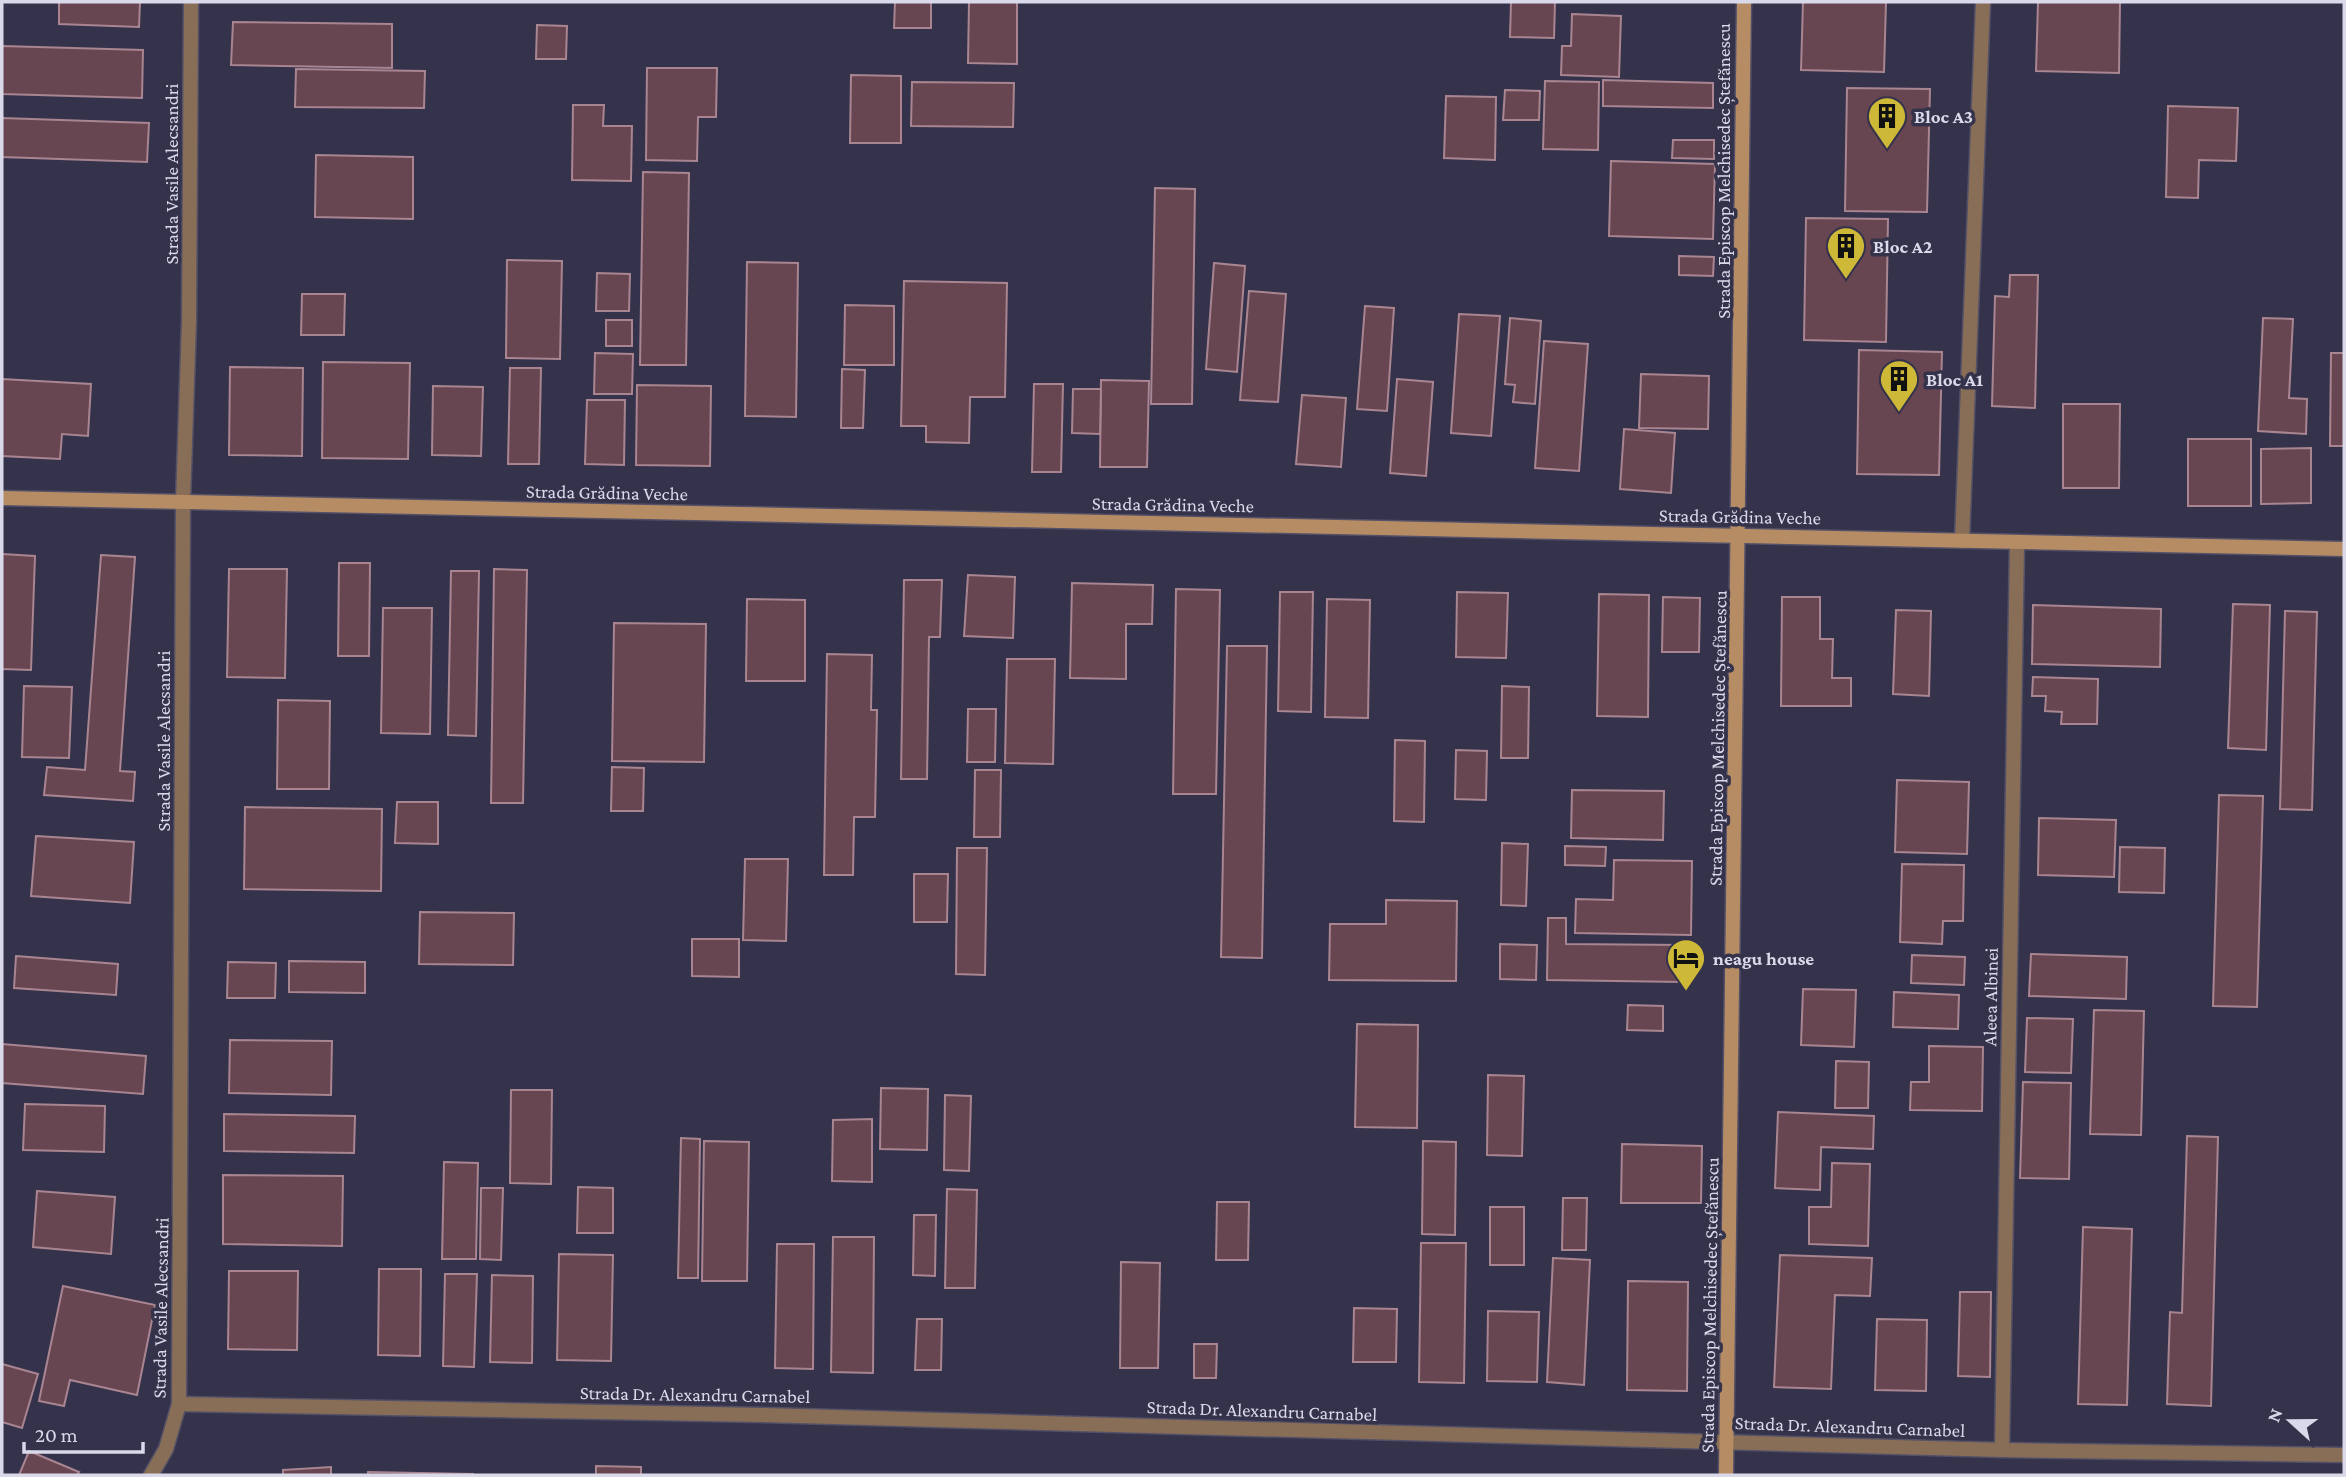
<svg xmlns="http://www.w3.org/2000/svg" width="2346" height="1477" font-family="'Crimson Pro',serif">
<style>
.building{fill:#684651;stroke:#a88590;stroke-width:2}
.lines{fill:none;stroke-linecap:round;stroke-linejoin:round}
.lane-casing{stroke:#535067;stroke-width:17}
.street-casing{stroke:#535067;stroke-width:17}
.secondary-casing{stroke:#535067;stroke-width:17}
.lane{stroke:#886e56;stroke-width:14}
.street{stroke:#886e56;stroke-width:14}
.secondary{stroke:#b68c65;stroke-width:14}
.labels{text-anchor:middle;stroke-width:7;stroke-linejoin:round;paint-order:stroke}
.poi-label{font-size:19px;font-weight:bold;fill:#dad9e9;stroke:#35324b;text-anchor:start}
.street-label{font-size:19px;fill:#dad9e9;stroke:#35324b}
</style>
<rect width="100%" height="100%" fill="#35324b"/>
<g class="building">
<path d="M59 2H140L139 27 59 24Z"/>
<path d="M895 2H931V28H894Z"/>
<path d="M969 2H1017V64L968 63Z"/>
<path d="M1511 2H1555L1554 38 1510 37Z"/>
<path d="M1803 2H1886L1884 72 1801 70Z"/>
<path d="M2038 2H2120L2119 73 2036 71Z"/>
<path d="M1572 14 1621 16 1619 77 1561 75 1562 46H1571Z"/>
<path d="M233 22 392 24V68L231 65Z"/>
<path d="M537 25 567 26 566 59H536Z"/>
<path d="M2 46 143 50 142 98 2 94Z"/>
<path d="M647 68H717L716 117H698L697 161 646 160Z"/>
<path d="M296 69 425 71 424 108 295 107Z"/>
<path d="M851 75 901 76V143H850Z"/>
<path d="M1603 80 1713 83V108L1603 106Z"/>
<path d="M1545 81 1599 82 1598 150 1543 149Z"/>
<path d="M912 82 1014 83 1013 127 911 126Z"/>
<path d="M1847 88 1930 89 1927 212 1845 211Z"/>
<path d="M1505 90 1540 91 1539 120H1503Z"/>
<path d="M1446 96 1496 97 1495 160 1444 158Z"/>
<path d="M573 105H604L603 126H632L631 181 572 180Z"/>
<path d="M2168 106 2238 108 2236 161 2199 160 2198 198 2166 197Z"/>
<path d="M2 118 149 123 147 162 2 157Z"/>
<path d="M1673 140H1714V159L1672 158Z"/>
<path d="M316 155 413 157V219L315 217Z"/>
<path d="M1611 161 1715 164 1713 239 1609 236Z"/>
<path d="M643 172 689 173 686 365H640Z"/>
<path d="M1155 188 1195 189 1192 404H1151Z"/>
<path d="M1806 218 1888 219 1886 342 1804 340Z"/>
<path d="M1679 256 1714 257 1713 276 1679 275Z"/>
<path d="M507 260 562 261 560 359 506 358Z"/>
<path d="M747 262 798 263 796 417 745 416Z"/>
<path d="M1214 263 1245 266 1237 372 1206 369Z"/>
<path d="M597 273 630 274 629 311H596Z"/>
<path d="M2010 275H2038L2035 408 1992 406 1995 296 2009 297Z"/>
<path d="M904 281 1007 283 1005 397H970L969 443 926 442V426H901Z"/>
<path d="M1249 291 1286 294 1278 402 1240 400Z"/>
<path d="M302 294H345L344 335H301Z"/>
<path d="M845 305 894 306V365H844Z"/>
<path d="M1365 306 1394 308 1387 411 1357 409Z"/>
<path d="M1459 314 1500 316 1491 436 1451 433Z"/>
<path d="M1510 318 1541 321 1535 404 1513 402 1515 385 1505 384Z"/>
<path d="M2263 318 2293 319 2289 398 2307 399 2306 434 2258 431Z"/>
<rect x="606" y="320" width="26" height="26"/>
<path d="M1544 341 1588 344 1579 471 1535 468Z"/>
<path d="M1859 350 1942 352 1939 475 1857 474Z"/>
<path d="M595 353 633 354 632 394H594Z"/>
<path d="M2331 353H2344V446H2330Z"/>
<path d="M323 362 410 363 408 459 322 458Z"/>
<path d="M230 367 303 368 302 456 229 455Z"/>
<path d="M510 368H541L539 464H508Z"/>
<path d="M842 369 865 370 863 428H841Z"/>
<path d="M1641 374 1709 376 1708 429 1639 428Z"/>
<path d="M2 379 91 384 88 436 62 434 60 459 2 456Z"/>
<path d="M1397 379 1433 382 1426 476 1390 473Z"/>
<path d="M1101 380 1149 381 1147 467H1100Z"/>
<path d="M1034 384H1063L1061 472H1032Z"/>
<path d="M637 385 711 386 710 466 636 465Z"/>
<path d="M433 386 483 387 481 456 432 455Z"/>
<path d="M1073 389H1101L1100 434 1072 433Z"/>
<path d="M1302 395 1346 398 1341 467 1296 464Z"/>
<path d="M587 400H625L624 465 585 464Z"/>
<path d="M2063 404H2120L2119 488H2063Z"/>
<path d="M1624 429 1675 433 1671 493 1620 489Z"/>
<rect x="2188" y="439" width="63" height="67"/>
<path d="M2311 448V503L2261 504V449Z"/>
<path d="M2 554 35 556 31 670 2 669Z"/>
<path d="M101 555 135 557 120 771 135 772 133 801 44 795 47 767 85 770Z"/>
<path d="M339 563H370L369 656H338Z"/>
<path d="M229 569H287L285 678 227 677Z"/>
<path d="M494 569 527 570 523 803H491Z"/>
<path d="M451 571H479L476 736 448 735Z"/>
<path d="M968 575 1015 577 1013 638 964 636Z"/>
<path d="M904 580H942L940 637H929L927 779H901Z"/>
<path d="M1072 583 1153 585 1152 624H1126V679L1070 678Z"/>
<path d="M1176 589 1220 590 1216 794H1173Z"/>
<path d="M1280 592H1313L1311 712 1278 711Z"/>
<path d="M1457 592 1508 593 1506 658 1456 657Z"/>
<path d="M1599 594 1649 595 1648 717 1597 716Z"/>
<path d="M1663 597 1700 598 1699 652H1662Z"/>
<path d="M1782 597H1820V639H1833L1832 678H1851V706H1781Z"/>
<path d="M747 599 805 600V681H746Z"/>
<path d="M1327 599 1370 600 1368 718 1325 717Z"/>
<path d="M2233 604 2270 605 2266 750 2228 748Z"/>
<path d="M2033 605 2161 609 2160 667 2032 664Z"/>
<path d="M383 608H432L430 734 381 733Z"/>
<path d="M1896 610 1931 611 1929 696 1893 694Z"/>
<path d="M2285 611 2317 612 2312 810 2280 809Z"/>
<path d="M614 623 706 624 704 762 612 761Z"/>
<path d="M1227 646H1267L1262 958 1221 957Z"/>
<path d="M827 654 872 655 871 710H877L875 817H854L853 875H824Z"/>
<path d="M1007 659H1055L1053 764 1005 763Z"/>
<path d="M2033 677 2098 679 2097 724H2061L2062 712 2045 711 2046 696H2032Z"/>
<path d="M24 686 72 687 69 758 22 757Z"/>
<path d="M1502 686 1529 687 1528 758H1501Z"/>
<path d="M278 700 330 701 329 789H277Z"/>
<path d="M968 709H996L995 762H967Z"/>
<path d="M1395 740 1425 741 1424 822 1394 821Z"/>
<path d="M1456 750 1487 751 1486 800 1455 799Z"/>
<path d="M612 767 644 768 643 811H611Z"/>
<path d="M975 770H1001L1000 837H974Z"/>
<path d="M1897 780 1969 782 1967 854 1895 852Z"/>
<path d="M1572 790 1664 791 1663 840 1571 838Z"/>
<path d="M2219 795 2263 796 2257 1007 2213 1006Z"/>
<path d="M397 802H438V844L395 843Z"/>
<path d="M245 807 382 809 381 891 244 889Z"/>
<path d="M2039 818 2116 820 2114 877 2038 875Z"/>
<path d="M36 836 134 842 130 903 31 896Z"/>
<path d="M1502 843 1528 844 1526 906 1501 905Z"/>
<path d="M1565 846 1606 847 1605 866 1565 865Z"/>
<path d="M2120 847 2165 848 2164 893 2119 892Z"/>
<path d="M957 848H987L985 975 956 974Z"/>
<path d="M745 859H788L786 941 743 940Z"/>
<path d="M1614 860 1692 861 1691 935 1575 933 1576 899 1613 900Z"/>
<path d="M1902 864 1964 865 1963 921H1943L1942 944 1900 942Z"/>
<path d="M914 874H948L947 922H914Z"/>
<path d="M1386 900 1457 901 1456 981 1329 980 1330 924H1386Z"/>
<path d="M420 912 514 913 513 965 419 964Z"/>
<path d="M1548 918H1566V944L1684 945 1683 982 1547 980Z"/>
<path d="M692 939H739V977L692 976Z"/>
<path d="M1500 944 1537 945 1536 980 1500 979Z"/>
<path d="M2031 954 2127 957 2126 999 2029 996Z"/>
<path d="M1912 955 1965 957 1964 985 1911 983Z"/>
<path d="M16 956 118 964 116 995 14 988Z"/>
<path d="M289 961 365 962V993L289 992Z"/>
<path d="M228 962 276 963 275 998H227Z"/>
<path d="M1803 989 1856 990 1854 1047 1801 1045Z"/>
<path d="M1894 992 1959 995 1958 1029 1893 1027Z"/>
<path d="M1628 1005 1663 1006V1031L1627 1030Z"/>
<path d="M2094 1010 2144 1011 2141 1135 2090 1134Z"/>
<path d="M2027 1018 2073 1019 2071 1073 2025 1072Z"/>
<path d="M1357 1024 1418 1025 1417 1128 1355 1127Z"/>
<path d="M230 1040 332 1041 331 1095 229 1093Z"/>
<path d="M2 1044 146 1056 143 1094 2 1083Z"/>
<path d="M1929 1046 1983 1047 1982 1111 1910 1110 1911 1082H1929Z"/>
<path d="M1836 1061 1869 1062 1868 1108H1835Z"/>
<path d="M1488 1075 1524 1076 1522 1156 1487 1155Z"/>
<path d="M2023 1082 2071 1083 2069 1179 2020 1178Z"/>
<path d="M881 1088 928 1089 927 1150 880 1149Z"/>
<path d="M511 1090H552L551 1184 510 1183Z"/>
<path d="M945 1095 971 1096 969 1171 944 1170Z"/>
<path d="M25 1104 105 1106 104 1152 23 1150Z"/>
<path d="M1778 1112 1874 1116 1873 1149 1821 1147 1820 1190 1775 1188Z"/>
<path d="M224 1114 355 1116 354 1153 224 1151Z"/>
<path d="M872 1119V1182L832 1181 833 1120Z"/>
<path d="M2187 1136 2218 1137 2211 1406 2167 1404 2170 1312 2182 1313Z"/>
<path d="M681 1138 700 1139 698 1278H678Z"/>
<path d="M704 1141 749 1142 747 1281H702Z"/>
<path d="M1423 1141 1456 1142 1455 1235 1422 1234Z"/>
<path d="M1622 1144 1702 1146 1701 1203H1621Z"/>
<path d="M444 1162 478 1163 476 1259H442Z"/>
<path d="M1832 1163 1870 1164 1868 1246 1809 1244V1207H1831Z"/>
<path d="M223 1175 343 1176 342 1246 223 1244Z"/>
<path d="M578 1187 613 1188V1233H577Z"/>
<path d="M481 1188H503L501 1260 480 1259Z"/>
<path d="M947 1189 977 1190 975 1288H945Z"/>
<path d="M37 1191 115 1197 111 1254 33 1247Z"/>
<path d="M1563 1198H1587L1586 1250H1562Z"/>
<path d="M1217 1202H1249L1248 1260H1216Z"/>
<rect x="1490" y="1207" width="34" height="58"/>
<path d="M914 1215H936L935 1276 913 1275Z"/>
<path d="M2083 1227 2132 1229 2127 1405 2078 1404Z"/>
<path d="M833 1237H874L873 1373 831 1372Z"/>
<path d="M1421 1243H1466L1464 1383 1419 1382Z"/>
<path d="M777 1244H814L813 1369 775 1368Z"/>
<path d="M559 1254 613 1255 611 1361 557 1360Z"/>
<path d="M1780 1255 1872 1258 1870 1296 1835 1295 1831 1389 1774 1387Z"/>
<path d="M1553 1258 1590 1260 1584 1385 1547 1382Z"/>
<path d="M1121 1262 1160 1263 1158 1368H1120Z"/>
<path d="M379 1269H421L420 1356 378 1355Z"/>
<path d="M229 1271H298L297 1350 228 1349Z"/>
<path d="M445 1274H477L474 1367 443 1366Z"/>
<path d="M492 1275 533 1276 532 1363 490 1362Z"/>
<path d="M1628 1281 1688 1282 1687 1391 1627 1390Z"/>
<path d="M63 1286 155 1305 137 1395 70 1380 64 1406 39 1401Z"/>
<path d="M1960 1292H1991L1990 1377 1958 1376Z"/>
<path d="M1354 1308 1397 1309 1396 1362H1353Z"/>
<path d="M1488 1311 1539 1312 1537 1382 1487 1381Z"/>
<path d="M917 1319H942L941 1370H915Z"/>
<path d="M1877 1319 1927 1320 1926 1391 1875 1390Z"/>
<path d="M1194 1344H1217L1216 1378H1194Z"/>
<path d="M2 1364 38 1374 22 1428 2 1422Z"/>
<path d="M29 1451 79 1472 77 1475H19Z"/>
<path d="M596 1466 641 1467V1475H596Z"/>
<path d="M331 1467V1475H283V1470Z"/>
<path d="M368 1472 473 1474V1475H368Z"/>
</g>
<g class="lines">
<g class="lane-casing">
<path id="lane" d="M1962 541 1983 2"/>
</g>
<g class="street-casing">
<g id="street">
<path d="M179 1404 763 1415 2002 1450 2344 1455"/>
<path d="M2002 1450 2017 544"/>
<path d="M151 1475 166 1449 179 1404 183 502 189 321 191 2"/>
</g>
</g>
<g class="secondary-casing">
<g id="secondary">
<path d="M2 498 2344 549"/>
<path d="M1726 1475 1744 2"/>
</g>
</g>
<use href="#lane" class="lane"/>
<use href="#street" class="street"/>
<use href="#secondary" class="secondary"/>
</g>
<defs>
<g id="building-pin" transform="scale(2.0125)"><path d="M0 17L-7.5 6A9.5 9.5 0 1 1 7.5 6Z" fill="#ceb837" stroke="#35324b"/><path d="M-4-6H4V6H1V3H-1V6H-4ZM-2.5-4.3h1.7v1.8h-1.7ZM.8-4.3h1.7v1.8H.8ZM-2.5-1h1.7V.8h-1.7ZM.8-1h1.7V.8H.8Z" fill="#111"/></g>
<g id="hotel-pin" transform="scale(2.0125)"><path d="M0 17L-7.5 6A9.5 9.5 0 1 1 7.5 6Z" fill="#ceb837" stroke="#35324b"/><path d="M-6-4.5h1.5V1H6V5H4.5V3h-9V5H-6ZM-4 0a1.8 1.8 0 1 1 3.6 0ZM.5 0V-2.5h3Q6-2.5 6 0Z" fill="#111"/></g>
</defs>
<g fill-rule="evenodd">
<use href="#building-pin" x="1887" y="116"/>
<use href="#building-pin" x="1846" y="246"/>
<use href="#building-pin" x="1899" y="379"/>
<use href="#hotel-pin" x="1686" y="958"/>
</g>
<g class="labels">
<g class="poi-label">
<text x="1914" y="123">Bloc A3</text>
<text x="1873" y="253">Bloc A2</text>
<text x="1926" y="386">Bloc A1</text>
<text x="1713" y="965">neagu house</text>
</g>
<g class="street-label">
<text transform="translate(1723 171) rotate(-90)" y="7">Strada Episcop Melchisedec Ștefănescu</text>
<text transform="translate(171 174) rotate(-90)" y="7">Strada Vasile Alecsandri</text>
<text transform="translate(607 492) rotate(1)" y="7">Strada Grădina Veche</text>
<text transform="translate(1173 504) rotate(1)" y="7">Strada Grădina Veche</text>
<text transform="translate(1740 516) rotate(1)" y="7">Strada Grădina Veche</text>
<text transform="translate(1717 738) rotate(-89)" y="7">Strada Episcop Melchisedec Ștefănescu</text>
<text transform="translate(163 741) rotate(-90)" y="7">Strada Vasile Alecsandri</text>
<text transform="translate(1990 997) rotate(-89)" y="7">Aleea Albinei</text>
<text transform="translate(1709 1305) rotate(-89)" y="7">Strada Episcop Melchisedec Ștefănescu</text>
<text transform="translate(160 1308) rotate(-89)" y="7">Strada Vasile Alecsandri</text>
<text transform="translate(695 1394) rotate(1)" y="7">Strada Dr. Alexandru Carnabel</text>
<text transform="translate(1262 1410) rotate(2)" y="7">Strada Dr. Alexandru Carnabel</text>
<text transform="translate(1850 1426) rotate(2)" y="7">Strada Dr. Alexandru Carnabel</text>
</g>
</g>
<rect width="2346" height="1477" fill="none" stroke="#dad9e9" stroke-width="7"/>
<g transform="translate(2290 1421) rotate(291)" stroke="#35324b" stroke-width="5" paint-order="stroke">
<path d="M0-5L12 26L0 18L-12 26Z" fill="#dad9e9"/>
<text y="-10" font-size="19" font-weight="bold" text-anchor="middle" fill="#dad9e9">N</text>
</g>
<path d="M24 1442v10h119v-10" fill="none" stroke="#dad9e9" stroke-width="3.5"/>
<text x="35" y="1442" font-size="21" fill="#dad9e9" stroke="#35324b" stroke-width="5" paint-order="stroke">20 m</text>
</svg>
